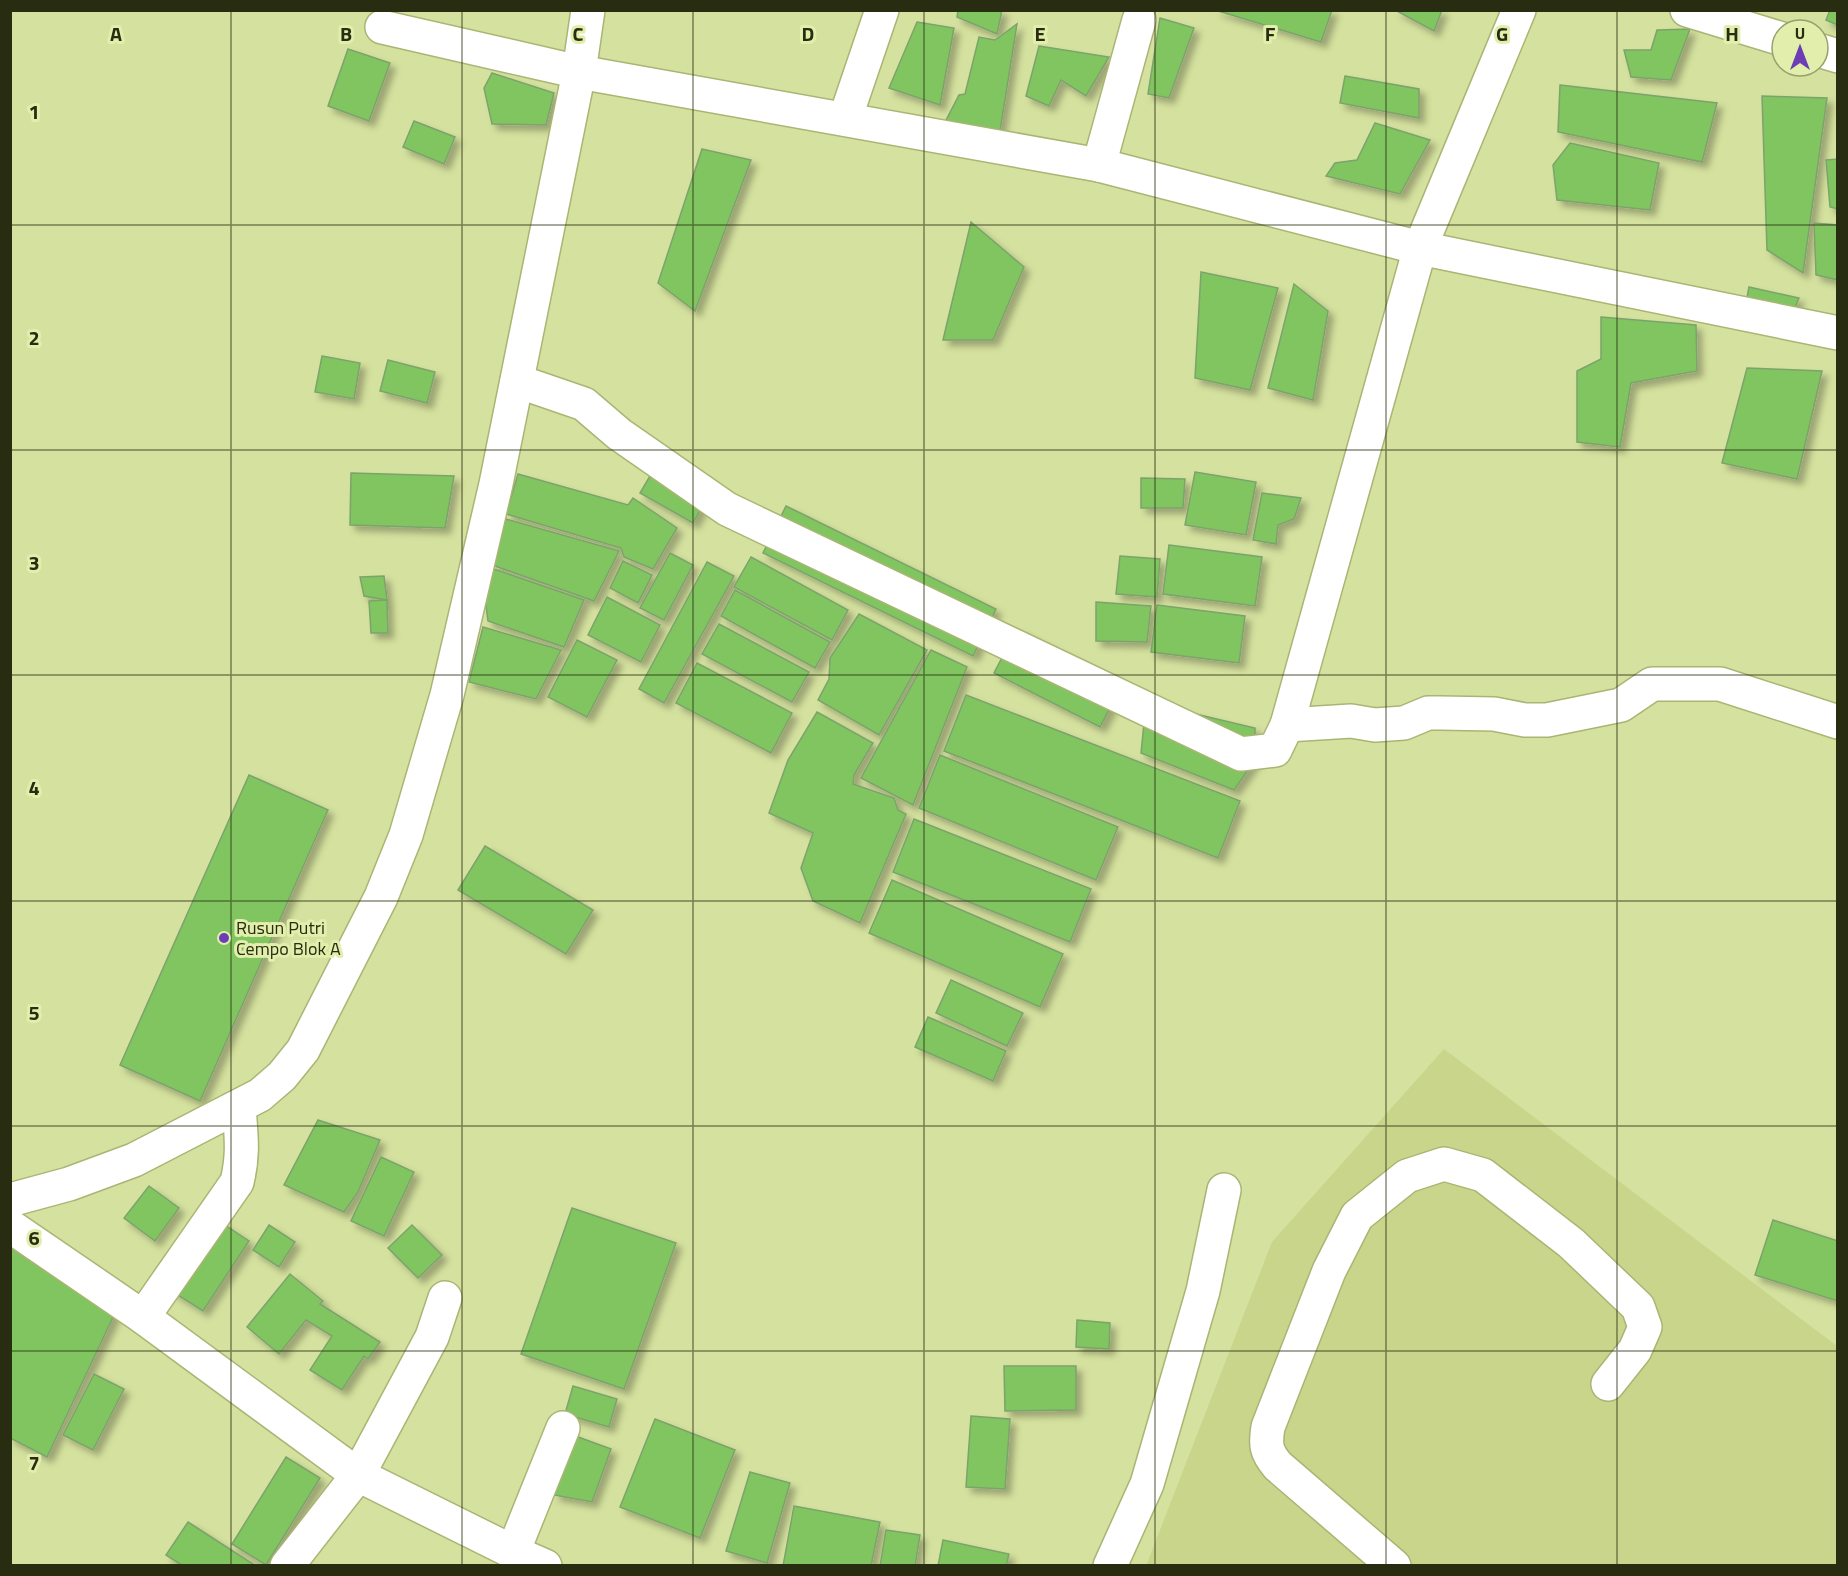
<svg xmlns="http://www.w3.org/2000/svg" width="1848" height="1576" font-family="'Titillium Web',sans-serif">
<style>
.built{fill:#c8d58b}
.building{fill:#80c55e;stroke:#7da36d;stroke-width:1.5;filter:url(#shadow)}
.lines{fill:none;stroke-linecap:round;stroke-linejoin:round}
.minor-casing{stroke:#aab574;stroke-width:36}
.minor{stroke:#fff;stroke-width:33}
.grid{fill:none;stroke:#282c11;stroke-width:1.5;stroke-opacity:0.55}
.poi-dot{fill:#6b3eb5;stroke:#e2eeab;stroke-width:2}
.labels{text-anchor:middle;stroke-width:6;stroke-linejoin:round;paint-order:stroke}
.poi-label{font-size:18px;fill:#282c11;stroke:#e2eeab;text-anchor:start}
.grid-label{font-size:20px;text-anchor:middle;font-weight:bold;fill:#282c11;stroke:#e2eeab;stroke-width:6;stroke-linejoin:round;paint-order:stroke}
</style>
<defs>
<filter id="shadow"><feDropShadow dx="5.5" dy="5.5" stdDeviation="3" flood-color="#0004"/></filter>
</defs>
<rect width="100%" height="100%" fill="#d5e19e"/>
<path class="built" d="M1444 1049 1837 1346V1565L1146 1566 1272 1242Z"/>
<g class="building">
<path d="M958 10H1002L997 34 957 17Z"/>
<path d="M1215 10H1332L1321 42Z"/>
<path d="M1395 10H1442L1434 31Z"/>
<path d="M1830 10H1838V25L1826 20Z"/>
<path d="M1160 18 1194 28 1169 98 1148 94Z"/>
<path d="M917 22 954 28 940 105 889 88Z"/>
<path d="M1017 24 999 137 944 124 959 95 965 94 979 37 995 40Z"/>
<path d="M1690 29 1671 80 1631 77 1624 50H1651L1657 30Z"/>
<path d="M1039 46 1109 57 1086 96 1061 80 1049 106 1026 96Z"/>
<path d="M348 49 390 63 369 121 328 106Z"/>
<path d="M492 73 554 93 546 125 492 124 484 88Z"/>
<path d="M1345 76 1419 89V118L1340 103Z"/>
<path d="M1560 85 1717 103 1702 162 1558 132Z"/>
<path d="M1762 96 1827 98 1803 273 1767 250Z"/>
<path d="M414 121 455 137 444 164 403 147Z"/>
<path d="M1375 123 1430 140 1400 194 1326 176 1335 163 1357 160Z"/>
<path d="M1570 143 1659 163 1650 210 1557 200 1553 165Z"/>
<path d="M702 149 751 160 695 311 658 283Z"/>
<path d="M1838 159V209L1830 207 1826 160Z"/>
<path d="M971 222 1024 267 993 340H943Z"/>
<path d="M1814 223 1838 225V280L1816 275Z"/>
<path d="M1201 272 1278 288 1250 390 1195 378Z"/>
<path d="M1294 284 1328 311 1313 400 1268 388Z"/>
<path d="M1749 287 1799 298 1793 312 1745 308Z"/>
<path d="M1601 317 1696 325 1697 371 1631 383 1620 447 1577 442V371L1601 359Z"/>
<path d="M322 356 360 363 354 399 315 392Z"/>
<path d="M388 360 435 372 427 403 380 391Z"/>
<path d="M1747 368 1822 371 1797 479 1722 463Z"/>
<path d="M657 464 709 494 693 523 640 493Z"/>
<path d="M1195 472 1256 482 1246 535 1185 525Z"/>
<path d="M351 473 454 476 445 528 350 525Z"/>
<path d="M518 474 628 505 633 498 677 528 653 569 624 557 621 548 506 514Z"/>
<path d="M1141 478 1185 479 1183 508H1141Z"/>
<path d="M1262 493 1301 498 1294 519 1278 525 1276 544 1253 540Z"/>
<path d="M786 506 996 609 973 656 763 553Z"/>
<path d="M506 519 619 551 594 601 492 565Z"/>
<path d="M1169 545 1262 557 1255 606 1163 594Z"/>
<path d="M670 553 693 565 664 620 640 608Z"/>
<path d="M1120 556 1160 559 1157 597 1116 594Z"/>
<path d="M751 557 848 610 832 640 734 587Z"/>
<path d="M623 561 652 575 638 603 610 588Z"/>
<path d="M707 562 734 576 664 703 639 689Z"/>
<path d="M488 567 584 600 564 647 488 621 484 591Z"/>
<path d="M384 576 387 600 364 596 360 577Z"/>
<path d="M735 590 830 642 815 668 721 616Z"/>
<path d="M607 597 660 625 641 662 588 635Z"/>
<path d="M387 600 388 633H371L369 601Z"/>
<path d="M1096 602 1151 606 1147 642 1096 641Z"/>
<path d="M1157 605 1245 616 1239 663 1151 652Z"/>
<path d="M859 614 927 650 879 735 818 700 829 679 830 658Z"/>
<path d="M719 624 809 672 792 702 702 654Z"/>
<path d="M483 627 561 650 536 699 469 682Z"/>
<path d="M1017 629 1123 683 1100 727 994 673Z"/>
<path d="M577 640 617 660 587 717 548 697Z"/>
<path d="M931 650 967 667 913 805 861 778Z"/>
<path d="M697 663 792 713 771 753 676 703Z"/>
<path d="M966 695 1240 801 1218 858 944 751Z"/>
<path d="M1158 705 1255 728V760L1234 790 1141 753 1144 723Z"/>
<path d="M817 712 873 743 854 775 853 784 894 798 898 810 906 814 860 923 813 901 801 868 813 833 769 813 788 760Z"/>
<path d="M940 755 1118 827 1096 880 919 808Z"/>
<path d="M249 775 328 810 200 1101 120 1065Z"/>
<path d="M914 819 1091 889 1070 942 893 872Z"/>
<path d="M485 846 593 910 566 954 458 890Z"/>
<path d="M892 880 1063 954 1040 1007 869 933Z"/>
<path d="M951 980 1023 1013 1007 1046 936 1013Z"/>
<path d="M928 1017 1006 1051 993 1081 915 1047Z"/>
<path d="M318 1120 380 1140 358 1192 344 1212 284 1185Z"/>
<path d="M381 1157 414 1172 384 1236 351 1221Z"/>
<path d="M149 1186 179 1208 155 1241 124 1218Z"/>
<path d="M572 1208 676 1243 624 1389 521 1354Z"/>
<path d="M216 1219 249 1241 203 1311 170 1290Z"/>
<path d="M1773 1220 1838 1241V1301L1755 1275Z"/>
<path d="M269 1225 295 1242 279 1267 253 1250Z"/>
<path d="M412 1225 442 1255 418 1278 388 1248Z"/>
<path d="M27 1245 115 1313 47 1457 10 1438V1247Z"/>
<path d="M290 1274 323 1301 320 1304 380 1342 368 1359 364 1356 342 1390 310 1370 332 1336 306 1320 279 1354 247 1327Z"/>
<path d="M1077 1320 1110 1323 1109 1349 1076 1347Z"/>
<path d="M1004 1366H1076V1410L1005 1411Z"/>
<path d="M94 1374 124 1389 93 1450 63 1435Z"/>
<path d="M573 1386 617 1399 609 1427 565 1414Z"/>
<path d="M971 1416 1010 1419 1005 1489 966 1487Z"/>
<path d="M655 1419 735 1450 700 1538 620 1507Z"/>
<path d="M570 1434 611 1449 592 1502 554 1495Z"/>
<path d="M286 1457 320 1478 266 1565 232 1544Z"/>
<path d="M750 1472 790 1483 767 1563 726 1551Z"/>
<path d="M794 1506 880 1522 871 1566H783Z"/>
<path d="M188 1522 256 1566H183L166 1555Z"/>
<path d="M886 1530 920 1535 915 1566H880Z"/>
<path d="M943 1540 1009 1554 1006 1566H938Z"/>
</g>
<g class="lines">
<g class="minor-casing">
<g id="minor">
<path d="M1687 10 1782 39"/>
<path d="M382 27 579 72 1099 165 1420 248 1838 333"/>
<path d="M1818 50 1838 56"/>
<path d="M845 119 882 10"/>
<path d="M1099 165 1139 20"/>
<path d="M517 381 584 404 619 434 727 509 1241 754 1275 750 1287 725 1420 248 1519 10"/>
<path d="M1287 725 1351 721 1375 725 1404 723 1428 713H1440L1494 714 1525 720H1547L1621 705 1652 684H1720L1838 722"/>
<path d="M10 1200 69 1184 134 1160 260 1095 282 1076 303 1050 381 897 406 835 447 695 496 484 579 72 588 10"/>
<path d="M10 1226 143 1317 358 1475 513 1552 545 1566"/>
<path d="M143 1317 237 1182C244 1153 241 1136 239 1107"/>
<path d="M513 1552 563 1428"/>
<path d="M287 1566 358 1475 432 1337 445 1298"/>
<path d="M1110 1566 1147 1484 1203 1291 1224 1190"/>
<path d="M1394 1566 1278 1466C1266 1452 1265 1445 1268 1427L1329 1271 1357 1216 1407 1176 1444 1164 1483 1175 1571 1243 1638 1307 1645 1327 1635 1350 1608 1384"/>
</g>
</g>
<use href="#minor" class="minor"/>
</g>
<path class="grid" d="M231 10V1566M462 10V1566M693 10V1566M924 10V1566M1155 10V1566M1386 10V1566M1617 10V1566M10 225H1838M10 450H1838M10 675H1838M10 901H1838M10 1126H1838M10 1351H1838"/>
<circle class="poi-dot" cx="224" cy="938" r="6"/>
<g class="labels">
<g class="poi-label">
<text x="236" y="934">Rusun Putri<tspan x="236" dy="21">Cempo Blok A</tspan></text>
</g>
</g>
<g class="grid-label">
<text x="116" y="41">A</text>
<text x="346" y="41">B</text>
<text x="578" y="41">C</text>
<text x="808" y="41">D</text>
<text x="1040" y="41">E</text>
<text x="1270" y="41">F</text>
<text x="1502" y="41">G</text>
<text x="1732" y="41">H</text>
<text x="34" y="119">1</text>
<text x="34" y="345">2</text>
<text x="34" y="570">3</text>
<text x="34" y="795">4</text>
<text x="34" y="1020">5</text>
<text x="34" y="1245">6</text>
<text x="34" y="1470">7</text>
</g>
<rect width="1848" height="1576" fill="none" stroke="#282c11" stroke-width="24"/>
<g transform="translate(1800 48)"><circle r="28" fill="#e2eeab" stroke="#98a06d" stroke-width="1.5"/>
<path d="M0-4.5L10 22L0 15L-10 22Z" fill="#6b3eb5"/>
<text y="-9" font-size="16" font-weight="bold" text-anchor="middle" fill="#282c11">U</text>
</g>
</svg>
